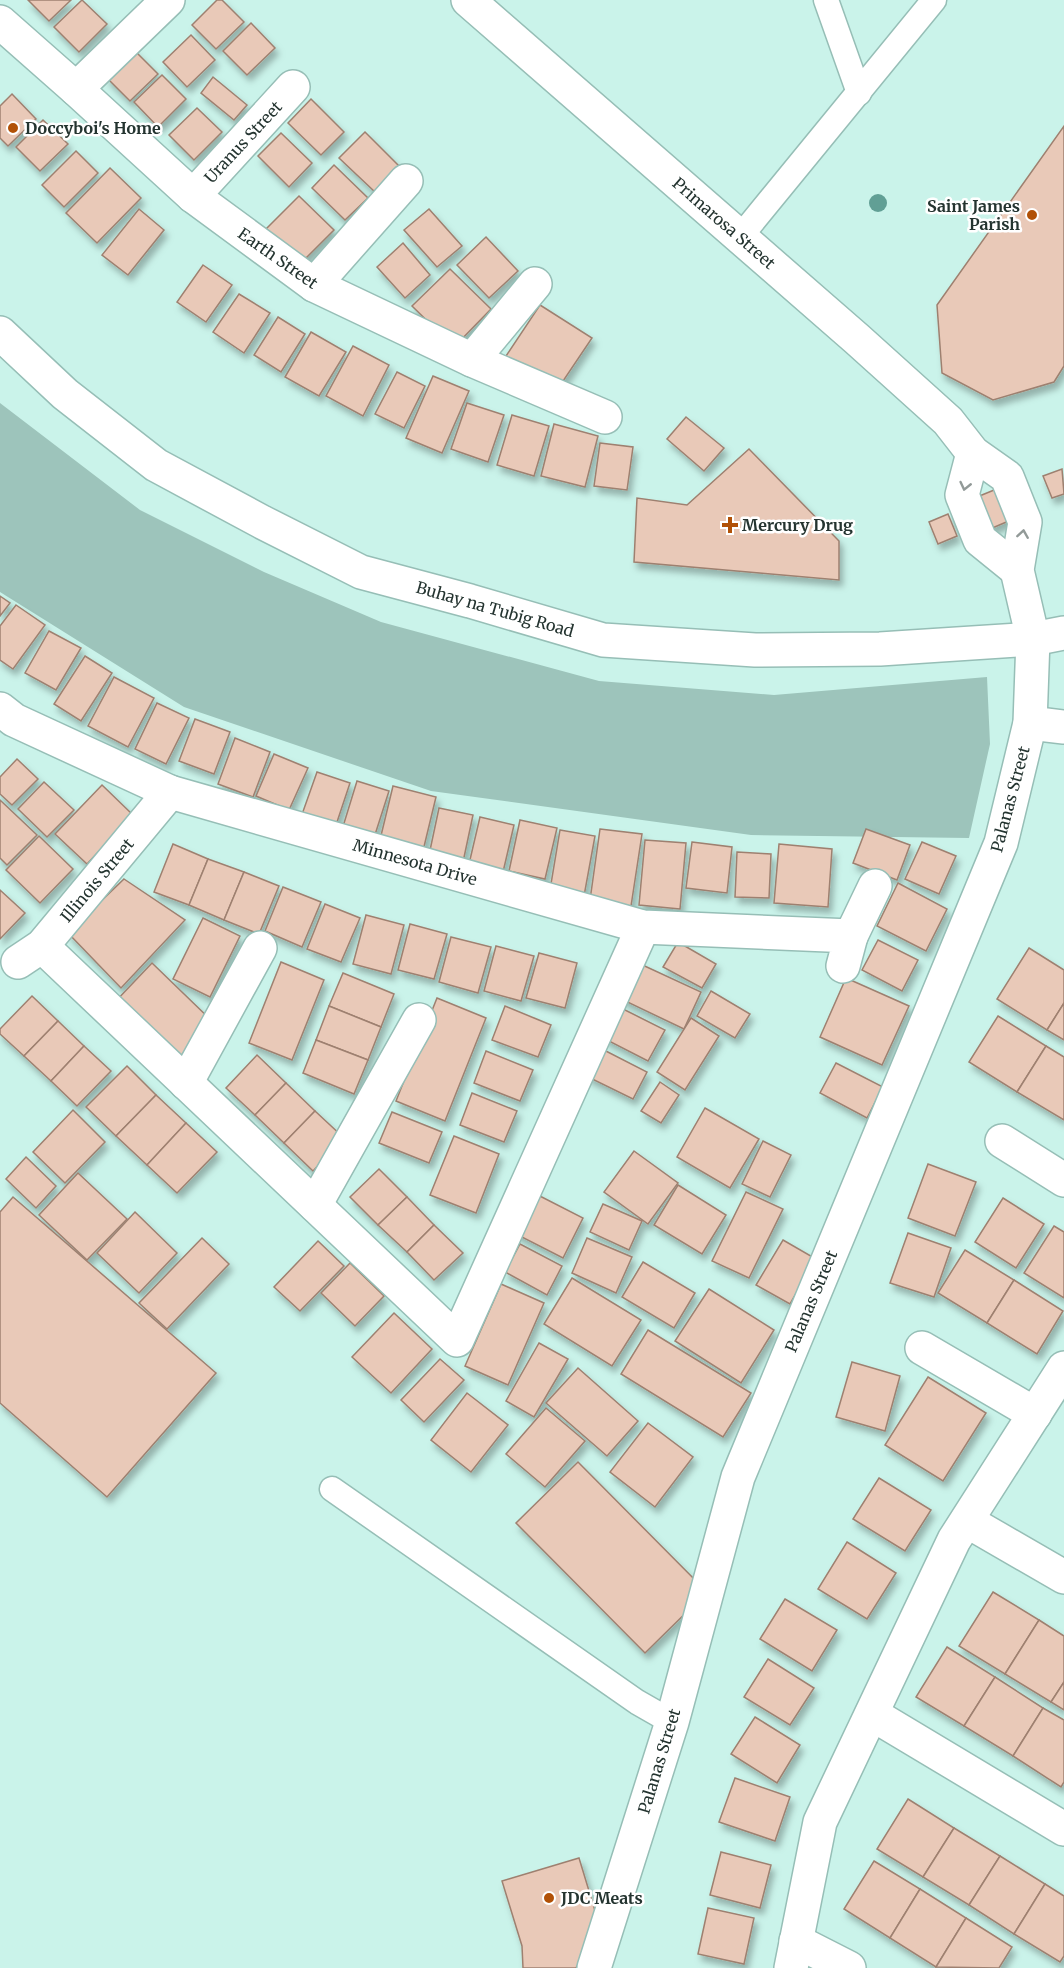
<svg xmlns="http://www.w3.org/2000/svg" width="1064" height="1968" font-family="Merriweather,serif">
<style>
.forest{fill:#9dc4bb}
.building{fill:#e9c9b8;stroke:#9e8070;stroke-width:1.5;filter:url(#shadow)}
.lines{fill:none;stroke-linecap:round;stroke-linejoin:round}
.service-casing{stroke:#96beb6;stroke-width:27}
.minor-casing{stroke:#96beb6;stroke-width:36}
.secondary-casing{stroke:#96beb6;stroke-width:36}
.service{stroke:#fff;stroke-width:24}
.minor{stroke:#fff;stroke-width:33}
.secondary{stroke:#fff;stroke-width:33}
.tree{fill:#619f95}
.oneway{stroke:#929a98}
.poi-dot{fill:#b15107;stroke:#fff;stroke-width:2}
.labels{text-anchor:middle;stroke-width:5;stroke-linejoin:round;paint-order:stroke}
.poi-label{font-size:16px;font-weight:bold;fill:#243430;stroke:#fff;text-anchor:start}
.street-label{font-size:16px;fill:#243430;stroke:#fff}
</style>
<defs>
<filter id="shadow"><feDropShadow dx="3.5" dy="6" stdDeviation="3" flood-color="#0004"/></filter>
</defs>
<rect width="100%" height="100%" fill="#caf3ea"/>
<path class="forest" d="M0 403 140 510 264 572 381 622 599 681 774 695 987 677 990 744 969 838 751 835 431 791 184 707 0 592Z"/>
<g class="building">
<path d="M28 0H71L49 21Z"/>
<path d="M82 0 107 24 79 52 54 27Z"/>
<path d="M217 0H222L244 22 216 49 192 25Z"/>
<path d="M251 23 275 48 247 75 223 51Z"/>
<path d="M191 35 215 60 187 87 163 62Z"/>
<path d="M133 49 158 74 130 101 106 77Z"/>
<path d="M162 75 186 99 158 127 134 102Z"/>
<path d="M213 77 247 105 234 120 201 93Z"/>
<path d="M12 94 36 119 8 146 0 138V106Z"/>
<path d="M311 99 344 132 321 155 288 123Z"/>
<path d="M197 108 222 132 194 160 169 135Z"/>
<path d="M43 120 68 144 40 171 16 147Z"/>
<path d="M1064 126V366L1054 382 993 400 942 373 937 305Z"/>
<path d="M365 132 400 167 375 192 339 158Z"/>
<path d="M281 133 312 163 289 187 258 156Z"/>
<path d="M76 151 98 173 64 207 42 185Z"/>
<path d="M334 165 368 198 345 220 312 188Z"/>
<path d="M110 168 141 198 97 243 66 213Z"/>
<path d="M299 196 334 230 294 270 259 236Z"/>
<path d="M139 209 164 230 128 275 102 255Z"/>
<path d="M429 209 462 246 437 267 404 230Z"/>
<path d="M486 237 518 271 489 298 457 265Z"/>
<path d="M403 243 430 275 405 298 377 267Z"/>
<path d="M203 265 232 285 206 322 177 302Z"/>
<path d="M450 269 491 309 454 347 412 306Z"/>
<path d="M239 294 270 313 244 353 213 332Z"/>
<path d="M540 305 592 338 555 393 504 359Z"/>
<path d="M278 317 305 334 281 372 254 355Z"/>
<path d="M311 332 346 352 319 396 285 377Z"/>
<path d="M353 346 389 365 363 416 326 396Z"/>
<path d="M397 372 425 386 404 428 375 414Z"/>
<path d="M433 376 469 391 442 453 406 438Z"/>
<path d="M467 403 504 415 488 462 451 449Z"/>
<path d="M512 415 549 426 534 476 497 465Z"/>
<path d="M686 417 724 448 704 471 667 439Z"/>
<path d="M554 424 598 436 585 487 541 476Z"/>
<path d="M600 443 633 447 627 490 594 486Z"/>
<path d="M749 449 839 541V580L634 562 637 498 687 505Z"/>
<path d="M1062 469 1064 494 1052 498 1043 476Z"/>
<path d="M999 488 1011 520 990 529 977 497Z"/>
<path d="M948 514 957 536 938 544 929 522Z"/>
<path d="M0 596 10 603 0 616Z"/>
<path d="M16 605 45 625 13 669 0 660V626Z"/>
<path d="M49 631 81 648 56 690 25 673Z"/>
<path d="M85 656 112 673 81 721 54 704Z"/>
<path d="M114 677 154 698 128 747 88 726Z"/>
<path d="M157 703 189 718 166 764 135 749Z"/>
<path d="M195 719 230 732 214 774 179 761Z"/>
<path d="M235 738 270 752 253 797 218 784Z"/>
<path d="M274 754 308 768 289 810 256 796Z"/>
<path d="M17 759 38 779 12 805 0 794V777Z"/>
<path d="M317 772 350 783 334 831 300 820Z"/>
<path d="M357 781 389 791 372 844 341 833Z"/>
<path d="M44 782 74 810 47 837 18 809Z"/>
<path d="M102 785 133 815 87 864 55 834Z"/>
<path d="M393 786 436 797 421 859 378 848Z"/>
<path d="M0 800 37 835 7 865 0 858Z"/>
<path d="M439 808 473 815 463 862 429 855Z"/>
<path d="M480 817 514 825 503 872 469 864Z"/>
<path d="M520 820 557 828 545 879 509 871Z"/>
<path d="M600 829 642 834 631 906 590 900Z"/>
<path d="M866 829 910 845 897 880 853 863Z"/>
<path d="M560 830 595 836 584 896 550 890Z"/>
<path d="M39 836 73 869 40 903 6 870Z"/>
<path d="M645 840 686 843 680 909 639 905Z"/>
<path d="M692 842 732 847 727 893 686 888Z"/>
<path d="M922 842 956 856 939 894 905 879Z"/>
<path d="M173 844 208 859 189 905 154 892Z"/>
<path d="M779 844 832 849 828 907 774 903Z"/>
<path d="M737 852 771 854 769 898 735 897Z"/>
<path d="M208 859 244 872 224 920 189 905Z"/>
<path d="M244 872 279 886 259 934 224 920Z"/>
<path d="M124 879 185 920 121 988 68 933Z"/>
<path d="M898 883 947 909 926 951 877 926Z"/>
<path d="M283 887 321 902 302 947 265 931Z"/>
<path d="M0 890 25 913 0 939Z"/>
<path d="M325 904 360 918 341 962 307 949Z"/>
<path d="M366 915 404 925 391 974 353 964Z"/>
<path d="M203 918 240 936 210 997 173 979Z"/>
<path d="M410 924 447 934 434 979 398 970Z"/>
<path d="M451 937 491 947 478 993 439 982Z"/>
<path d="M878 940 918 960 902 991 862 970Z"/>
<path d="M678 942 716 964 702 988 663 967Z"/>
<path d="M496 946 534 956 521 1001 484 991Z"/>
<path d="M1029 948 1064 970V1003L1047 1030 997 999Z"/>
<path d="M539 953 577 963 565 1008 526 998Z"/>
<path d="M281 962 324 980 292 1060 249 1043Z"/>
<path d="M636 962 701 992 684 1029 619 998Z"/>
<path d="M152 963 213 1022 175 1062 114 1003Z"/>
<path d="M343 973 394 994 381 1027 329 1006Z"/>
<path d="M846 978 909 1006 882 1065 820 1037Z"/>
<path d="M711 991 750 1014 735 1038 697 1016Z"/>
<path d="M32 996 58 1021 24 1056 0 1034V1029Z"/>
<path d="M437 998 486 1018 445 1121 396 1101Z"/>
<path d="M1064 1003V1040L1047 1030Z"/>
<path d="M329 1006 381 1027 368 1060 316 1040Z"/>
<path d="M505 1006 551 1025 538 1057 492 1040Z"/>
<path d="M619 1007 665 1030 648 1061 603 1038Z"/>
<path d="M998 1016 1046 1046 1017 1092 969 1062Z"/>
<path d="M691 1018 719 1036 685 1090 657 1072Z"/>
<path d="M58 1021 84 1046 51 1081 24 1056Z"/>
<path d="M316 1040 368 1060 354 1094 303 1073Z"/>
<path d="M84 1046 111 1071 77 1106 51 1081Z"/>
<path d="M1046 1046 1064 1057V1120L1017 1092Z"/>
<path d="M600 1048 647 1072 633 1099 586 1076Z"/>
<path d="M486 1051 533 1070 520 1101 474 1083Z"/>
<path d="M257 1055 286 1083 255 1115 226 1088Z"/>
<path d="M836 1063 883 1087 867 1118 820 1093Z"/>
<path d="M127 1066 156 1095 116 1136 86 1107Z"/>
<path d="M660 1082 679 1095 661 1123 641 1111Z"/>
<path d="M286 1083 315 1111 284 1143 255 1115Z"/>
<path d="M472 1093 517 1111 504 1142 460 1125Z"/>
<path d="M156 1095 186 1123 147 1165 116 1136Z"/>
<path d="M705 1108 759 1139 730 1188 677 1157Z"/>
<path d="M73 1110 105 1142 65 1183 33 1152Z"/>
<path d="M315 1111 344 1138 313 1171 284 1143Z"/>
<path d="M392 1112 442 1132 429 1163 379 1143Z"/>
<path d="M186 1123 217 1152 177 1193 147 1165Z"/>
<path d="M454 1136 499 1154 476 1213 430 1195Z"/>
<path d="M763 1141 791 1155 770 1197 742 1184Z"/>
<path d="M634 1151 678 1183 648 1224 604 1192Z"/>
<path d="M26 1157 56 1186 36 1208 6 1179Z"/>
<path d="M928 1164 976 1182 955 1236 908 1218Z"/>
<path d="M379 1169 407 1197 378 1225 350 1197Z"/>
<path d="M78 1173 127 1219 87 1260 39 1215Z"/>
<path d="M678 1185 726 1215 702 1254 654 1225Z"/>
<path d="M532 1192 583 1218 563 1258 512 1232Z"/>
<path d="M746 1192 783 1209 749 1278 712 1261Z"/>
<path d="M13 1197 216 1373 107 1497 0 1403V1212Z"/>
<path d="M407 1197 434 1225 407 1252 378 1225Z"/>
<path d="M1003 1198 1044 1224 1016 1268 975 1242Z"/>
<path d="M603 1204 642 1221 629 1250 590 1232Z"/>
<path d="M135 1212 177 1253 139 1293 97 1253Z"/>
<path d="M434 1225 463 1253 434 1280 407 1252Z"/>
<path d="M1054 1226 1064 1232V1298L1024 1273Z"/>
<path d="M908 1233 951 1248 934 1297 890 1283Z"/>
<path d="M202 1238 229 1264 167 1329 139 1303Z"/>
<path d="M587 1238 632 1257 616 1293 572 1273Z"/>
<path d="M783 1240 816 1259 790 1304 756 1285Z"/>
<path d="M318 1241 344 1266 300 1311 274 1287Z"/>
<path d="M520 1244 562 1266 547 1295 505 1272Z"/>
<path d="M965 1250 1014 1280 987 1323 938 1293Z"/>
<path d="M643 1262 695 1293 674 1328 622 1297Z"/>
<path d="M350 1263 384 1296 355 1326 321 1293Z"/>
<path d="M572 1278 641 1320 612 1366 544 1324Z"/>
<path d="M1014 1280 1063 1311 1037 1354 987 1323Z"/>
<path d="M501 1284 544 1303 508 1385 465 1366Z"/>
<path d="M709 1289 774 1330 741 1383 675 1341Z"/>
<path d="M394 1313 432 1349 391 1393 352 1357Z"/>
<path d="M648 1330 751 1393 723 1437 621 1374Z"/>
<path d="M539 1343 568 1359 534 1417 506 1401Z"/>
<path d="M440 1359 464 1380 424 1422 401 1400Z"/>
<path d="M852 1362 900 1376 885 1431 836 1417Z"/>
<path d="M578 1368 638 1421 607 1456 546 1403Z"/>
<path d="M928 1377 986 1413 943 1481 885 1445Z"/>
<path d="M467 1393 508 1425 471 1472 431 1440Z"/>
<path d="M546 1408 585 1441 545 1487 506 1454Z"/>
<path d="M648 1423 693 1457 655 1507 610 1472Z"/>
<path d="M578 1462 707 1592 645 1653 516 1523Z"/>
<path d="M879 1478 931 1510 905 1551 853 1519Z"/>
<path d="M847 1542 896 1573 867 1619 818 1589Z"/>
<path d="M993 1592 1039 1620 1005 1674 959 1646Z"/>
<path d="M785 1599 837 1630 812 1671 760 1639Z"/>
<path d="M1039 1620 1064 1636V1682L1051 1702 1005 1674Z"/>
<path d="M947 1647 995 1677 964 1726 916 1697Z"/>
<path d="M768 1659 814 1688 790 1725 744 1697Z"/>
<path d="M995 1677 1043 1708 1013 1756 964 1726Z"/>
<path d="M1064 1682V1710L1051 1702Z"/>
<path d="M1043 1708 1064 1720V1782L1061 1787 1013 1756Z"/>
<path d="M755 1717 800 1745 777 1783 731 1754Z"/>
<path d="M735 1778 790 1797 775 1841 719 1822Z"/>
<path d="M908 1799 954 1828 923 1877 877 1849Z"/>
<path d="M954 1828 1000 1856 969 1905 923 1877Z"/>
<path d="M721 1852 771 1865 760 1908 710 1895Z"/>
<path d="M1000 1856 1045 1884 1014 1934 969 1905Z"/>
<path d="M579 1858 596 1914 583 1956 576 1968H523L522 1946 502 1881Z"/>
<path d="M874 1861 920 1889 890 1938 844 1909Z"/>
<path d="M1045 1884 1064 1896V1956L1060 1962 1014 1934Z"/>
<path d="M920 1889 966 1918 936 1967 890 1938Z"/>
<path d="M708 1908 754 1918 744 1964 698 1954Z"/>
<path d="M966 1918 1012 1947 999 1968 936 1967Z"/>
</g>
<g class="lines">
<g class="service-casing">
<g id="service">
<path d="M826 0 859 93"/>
<path d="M740 237 934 0"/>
<path d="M332 1489 637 1702 672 1722"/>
</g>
</g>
<g class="minor-casing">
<g id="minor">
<path d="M468 0 857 339 948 421 973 453 1007 477 1025 522 1017 570 1033 639"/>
<path d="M0 22 76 89 193 196 314 285 472 360 605 417"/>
<path d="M76 89 168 0"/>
<path d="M193 196 293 87"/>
<path d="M314 285 406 181"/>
<path d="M472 360 535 284"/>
<path d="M973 453 962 495 980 540 1017 570"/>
<path d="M0 709 14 720 170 792 643 927 851 936 843 966"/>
<path d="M1030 723 1064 727"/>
<path d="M851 936 875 886"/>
<path d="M42 946 457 1340 643 927"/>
<path d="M18 962 42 946 170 792"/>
<path d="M186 1083 260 948"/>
<path d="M1002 1141 1064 1180"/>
<path d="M315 1205 419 1020"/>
<path d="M922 1348 1035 1414"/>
<path d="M967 1521 1064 1577"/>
<path d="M872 1714 1064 1829"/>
<path d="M796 1941 849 1968"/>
<path d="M791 1968 820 1822 954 1540 1064 1368"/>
</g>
</g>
<g class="secondary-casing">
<g id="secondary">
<path d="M0 333 65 394 156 465 262 522 361 572 470 601 603 640 755 650 880 649 1033 639 1064 633"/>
<path d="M594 1968 672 1722 738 1477 1001 843 1030 723 1033 639"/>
</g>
</g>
<use href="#service" class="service"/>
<use href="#minor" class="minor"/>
<use href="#secondary" class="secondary"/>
</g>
<circle class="tree" cx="878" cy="203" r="9"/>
<defs><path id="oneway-chevron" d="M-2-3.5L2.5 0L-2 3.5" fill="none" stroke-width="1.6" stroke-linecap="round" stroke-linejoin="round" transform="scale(1.5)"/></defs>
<g class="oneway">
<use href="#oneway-chevron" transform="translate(965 486) rotate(103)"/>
<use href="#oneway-chevron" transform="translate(1023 534) rotate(-81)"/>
</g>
<g class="poi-dot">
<circle cx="13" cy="128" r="6"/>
<circle cx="1032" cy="215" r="6"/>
<path d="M727 516h6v6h6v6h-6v6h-6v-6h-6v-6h6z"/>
<circle cx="549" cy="1898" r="6"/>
</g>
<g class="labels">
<g class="poi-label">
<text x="25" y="134">Doccyboi's Home</text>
<text x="1020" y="212" text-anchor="end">Saint James<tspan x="1020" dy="18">Parish</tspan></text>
<text x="742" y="531">Mercury Drug</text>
<text x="561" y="1904">JDC Meats</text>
</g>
<g class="street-label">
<text transform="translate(243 142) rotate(-47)" y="6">Uranus Street</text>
<text transform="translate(724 223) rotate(41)" y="6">Primarosa Street</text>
<text transform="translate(278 258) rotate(35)" y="6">Earth Street</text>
<text transform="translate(495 609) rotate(16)" y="6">Buhay na Tubig Road</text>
<text transform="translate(1010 799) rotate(-75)" y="6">Palanas Street</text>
<text transform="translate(415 862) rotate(16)" y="6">Minnesota Drive</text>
<text transform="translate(97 880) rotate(-50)" y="6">Illinois Street</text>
<text transform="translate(811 1301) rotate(-67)" y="6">Palanas Street</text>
<text transform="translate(659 1761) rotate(-73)" y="6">Palanas Street</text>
</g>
</g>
</svg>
